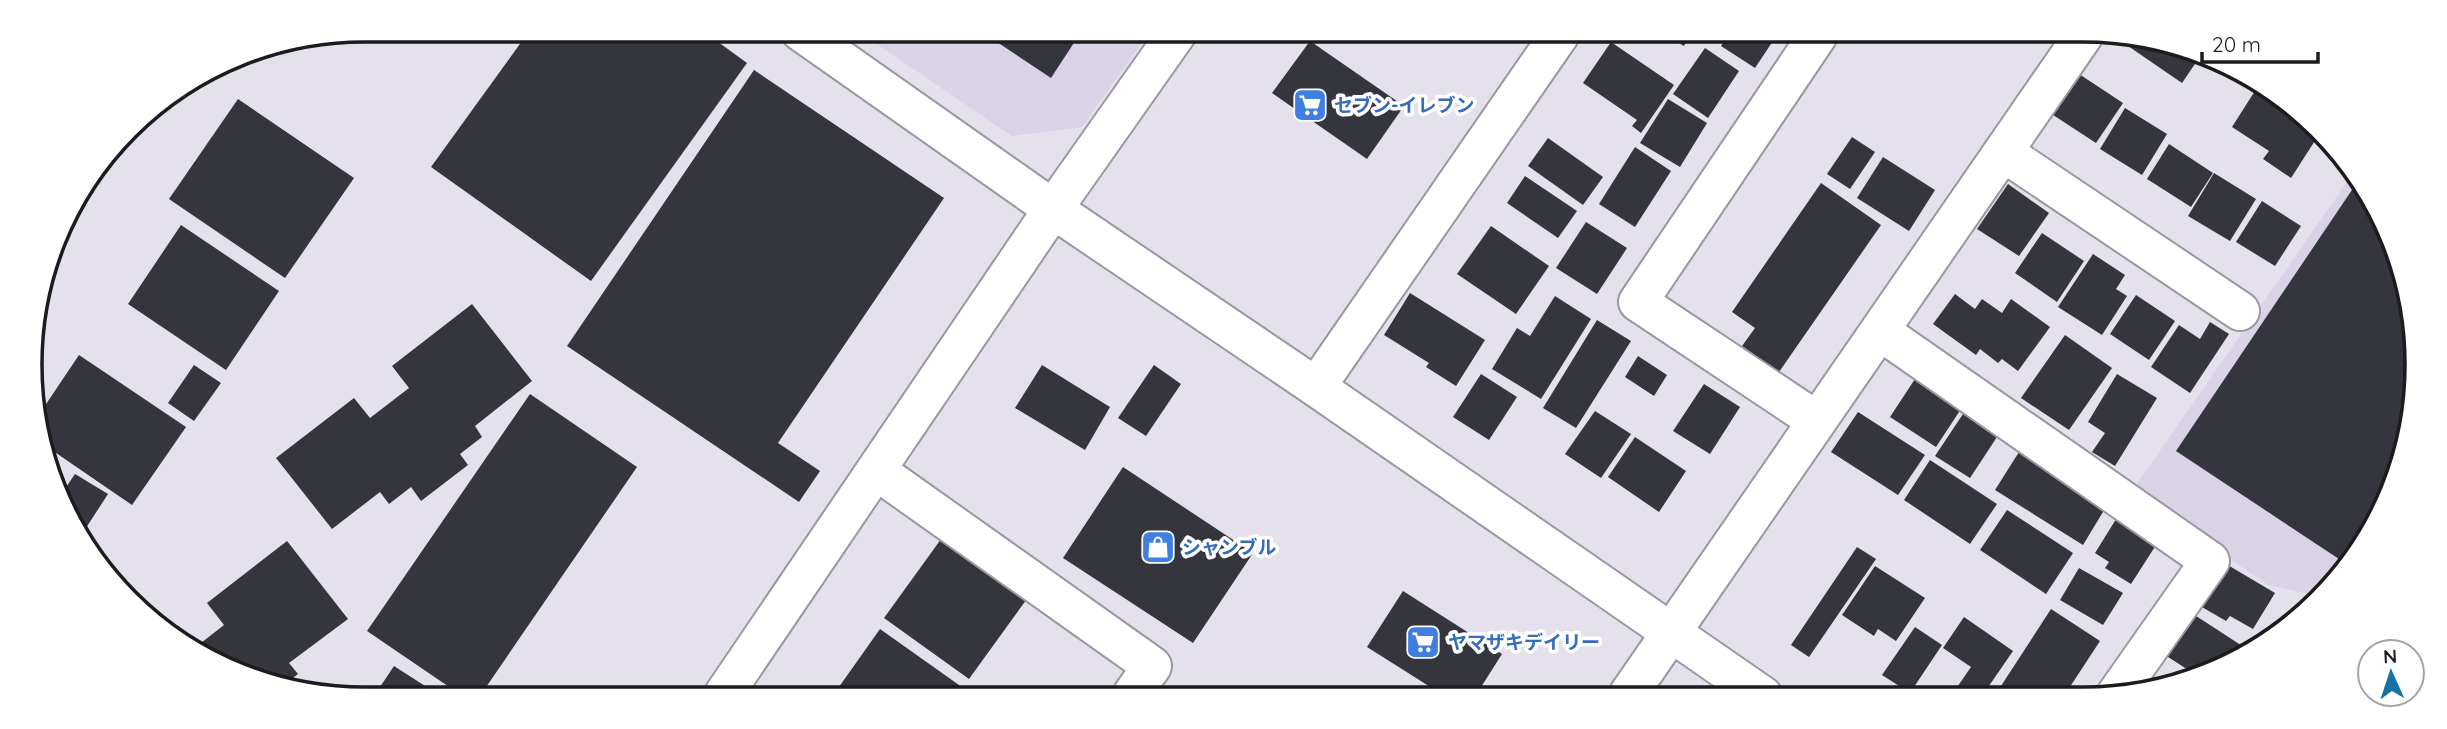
<svg xmlns="http://www.w3.org/2000/svg" width="2447" height="729" font-family="Quicksand,'Noto Sans JP',sans-serif">
<style>
.built{fill:#d9d3e5}
.building{fill:#35353e}
.lines{fill:none;stroke-linecap:round;stroke-linejoin:round}
.minor-casing{stroke:#9a97a1;stroke-width:42}
.minor{stroke:#fff;stroke-width:38}
.labels{text-anchor:middle;stroke-width:7;stroke-linejoin:round;paint-order:stroke}
.shop-label{font-size:19px;font-weight:bold;fill:#366cbe;stroke:#fff;text-anchor:start}
.rim{fill:none;stroke:#1c1b1e;stroke-width:3.5}
</style>
<rect width="100%" height="100%" fill="#e4e0ec"/>
<g class="built">
<path d="M859 32 1149 33 1082 127 1012 136Z"/>
<path d="M2354 172 2361 178 2411 299V429L2383 513 2322 597 2268 585 2132 491Z"/>
</g>
<g class="building">
<path d="M530 30 703 31 747 63 591 281 431 167Z"/>
<path d="M982 32H1081L1051 78Z"/>
<path d="M1663 34H1690L1684 46Z"/>
<path d="M1728 35H1777L1755 68 1721 46Z"/>
<path d="M2135 36H2147L2199 58 2182 83 2128 46Z"/>
<path d="M1310 41 1404 106 1367 159 1272 93Z"/>
<path d="M1611 42 1674 85 1641 133 1632 126 1637 120 1583 83Z"/>
<path d="M1705 48 1739 71 1708 118 1673 94Z"/>
<path d="M754 70 944 198 778 443 820 471 799 502 567 346Z"/>
<path d="M2076 72 2123 103 2096 143 2050 113Z"/>
<path d="M2260 83 2268 86 2318 136 2291 178 2263 159 2269 151 2232 127Z"/>
<path d="M238 99 354 178 285 278 169 199Z"/>
<path d="M1668 99 1707 123 1680 167 1640 143Z"/>
<path d="M2125 108 2167 134 2142 175 2100 149Z"/>
<path d="M1852 137 1875 152 1850 189 1827 174Z"/>
<path d="M1548 138 1603 177 1583 205 1528 166Z"/>
<path d="M2169 144 2213 173 2191 207 2147 179Z"/>
<path d="M1635 147 1671 171 1635 227 1599 204Z"/>
<path d="M1883 157 1935 190 1909 231 1857 198Z"/>
<path d="M2214 173 2256 199 2230 241 2188 216Z"/>
<path d="M1525 176 1577 211 1558 238 1507 203Z"/>
<path d="M2360 178 2411 299V429L2387 501 2345 563 2176 451Z"/>
<path d="M1821 183 1881 225 1779 372 1742 346 1755 328 1732 312Z"/>
<path d="M2008 184 2049 213 2019 256 1977 229Z"/>
<path d="M2262 201 2301 226 2275 266 2236 242Z"/>
<path d="M1586 222 1627 248 1597 294 1556 268Z"/>
<path d="M181 225 279 291 226 370 128 304Z"/>
<path d="M1491 226 1549 266 1516 314 1457 274Z"/>
<path d="M2042 233 2084 261 2057 302 2015 273Z"/>
<path d="M2093 254 2125 275 2116 289 2127 296 2102 335 2058 307Z"/>
<path d="M1410 293 1485 340 1456 386 1426 367 1429 363 1384 335Z"/>
<path d="M1955 294 1975 309 1982 299 2002 313 2011 299 2050 327 2018 371 2002 359 1998 363 1980 349 1976 355 1933 324Z"/>
<path d="M2136 295 2175 321 2149 360 2110 334Z"/>
<path d="M1555 296 1591 319 1541 399 1492 369 1517 328 1530 336Z"/>
<path d="M472 304 532 381 475 426 482 437 460 454 468 465 421 501 411 487 389 504 380 492 332 529 276 458 354 398 370 418 409 388 392 366Z"/>
<path d="M1597 320 1631 341 1576 428 1543 408Z"/>
<path d="M2210 322 2229 334 2190 393 2151 367 2179 325 2200 339Z"/>
<path d="M2065 335 2112 368 2069 430 2021 398Z"/>
<path d="M79 355 186 427 132 505 40 442 38 416Z"/>
<path d="M1638 356 1667 375 1654 396 1625 377Z"/>
<path d="M194 365 221 383 194 421 168 403Z"/>
<path d="M1042 365 1110 407 1085 450 1015 408Z"/>
<path d="M1154 365 1181 384 1146 436 1118 418Z"/>
<path d="M1481 374 1517 397 1489 440 1453 417Z"/>
<path d="M2117 374 2157 398 2115 466 2092 452 2105 433 2088 422Z"/>
<path d="M1915 379 1961 409 1936 447 1890 417Z"/>
<path d="M1704 384 1740 407 1710 454 1673 431Z"/>
<path d="M530 394 637 467 482 693H458L367 631Z"/>
<path d="M1595 411 1631 434 1601 478 1565 454Z"/>
<path d="M1858 412 1925 455 1898 495 1831 452Z"/>
<path d="M1963 414 1997 437 1970 478 1935 456Z"/>
<path d="M1635 437 1686 471 1659 512 1608 477Z"/>
<path d="M41 451 57 461 51 471 41 452Z"/>
<path d="M2019 452 2106 507 2083 545 1995 490Z"/>
<path d="M1930 460 1997 504 1970 544 1904 500Z"/>
<path d="M1123 467 1253 553 1193 643 1063 558Z"/>
<path d="M75 474 108 494 82 534 62 493Z"/>
<path d="M2007 510 2073 553 2046 594 1980 550Z"/>
<path d="M2118 516 2158 542 2131 584 2105 568 2109 562 2095 553Z"/>
<path d="M944 535 1029 596 969 679 884 618Z"/>
<path d="M287 541 348 619 289 663 298 674 282 686 197 654 192 650 224 625 207 603Z"/>
<path d="M1857 547 1876 559 1809 657 1791 645Z"/>
<path d="M2221 561 2275 593 2253 629 2230 616 2226 621 2195 603Z"/>
<path d="M1875 566 1925 598 1896 641 1878 629 1874 636 1842 615Z"/>
<path d="M2079 568 2123 593 2103 625 2060 600Z"/>
<path d="M1403 591 1502 654 1476 695H1443L1367 647Z"/>
<path d="M2051 609 2100 641 2064 696H2017L2001 686Z"/>
<path d="M2193 614 2250 651 2230 665 2196 675 2165 655Z"/>
<path d="M1964 617 2013 651 1982 696H1951L1971 667 1943 648Z"/>
<path d="M1915 627 1942 645 1910 693 1882 675Z"/>
<path d="M880 629 966 690 963 694H834Z"/>
<path d="M394 666 436 693H376Z"/>
</g>
<g class="lines">
<g class="minor-casing">
<g id="minor">
<path d="M800 31 1053 209 1316 387 1763 696"/>
<path d="M2003 152 2240 311"/>
<path d="M1880 331 2210 561 2115 696"/>
<path d="M1316 387 1560 34"/>
<path d="M1817 421 1638 302 1818 35"/>
<path d="M877 471 1152 666 1132 695"/>
<path d="M724 694 1053 209 1177 33"/>
<path d="M1628 695 2083 36"/>
</g>
</g>
<use href="#minor" class="minor"/>
</g>
<defs>
<g id="supermarket-square" transform="scale(1.75)"><rect x="-9" y="-9" width="18" height="18" rx="4" fill="#3f7fe0" stroke="#fff"/><path d="M-6-5.5h2.5l.6 2H6L4.5 2H-2.5L-4.4-4H-6ZM-1.5 3.2a1.3 1.3 0 1 0 .1 0ZM3 3.2a1.3 1.3 0 1 0 .1 0Z" fill="#fff"/></g>
<g id="shop-square" transform="scale(1.75)"><rect x="-9" y="-9" width="18" height="18" rx="4" fill="#3f7fe0" stroke="#fff"/><path d="M-5-2.5h2.3a2.7 3.5 0 0 1 5.4 0H5L5.5 6h-11ZM-1.5-2.5h3a1.5 2.3 0 0 0-3 0Z" fill="#fff"/></g>
</defs>
<g fill-rule="evenodd">
<use href="#supermarket-square" x="1310" y="105"/>
<use href="#shop-square" x="1158" y="547"/>
<use href="#supermarket-square" x="1423" y="642"/>
</g>
<g class="labels">
<g class="shop-label">
<text x="1334" y="112">セブン-イレブン</text>
<text x="1182" y="554">シャンブル</text>
<text x="1448" y="649">ヤマザキデイリー</text>
</g>
</g>
<path d="M0 0H2447V729H0ZM364 42H2083A322 322 0 0 1 2405 364V365A322 322 0 0 1 2083 687H364A322 322 0 0 1 42 365V364A322 322 0 0 1 364 42Z" fill="#fff" fill-rule="evenodd"/>
<path class="rim" d="M364 42H2083A322 322 0 0 1 2405 364V365A322 322 0 0 1 2083 687H364A322 322 0 0 1 42 365V364A322 322 0 0 1 364 42Z"/>
<g transform="translate(2391 673) rotate(357)"><circle r="33" fill="#ffffff" stroke="#a4a4a5" stroke-width="2"/>
<path d="M0-5L12 26L0 18L-12 26Z" fill="#1774a2"/>
<text y="-10" font-size="19" font-weight="bold" text-anchor="middle" fill="#1c1b1e">N</text>
</g>
<path d="M2202 52v10h116v-10" fill="none" stroke="#1c1b1e" stroke-width="3.5"/>
<text x="2212" y="52" font-size="21" fill="#1c1b1e" stroke="#ffffff" stroke-width="5" paint-order="stroke">20 m</text>
</svg>
